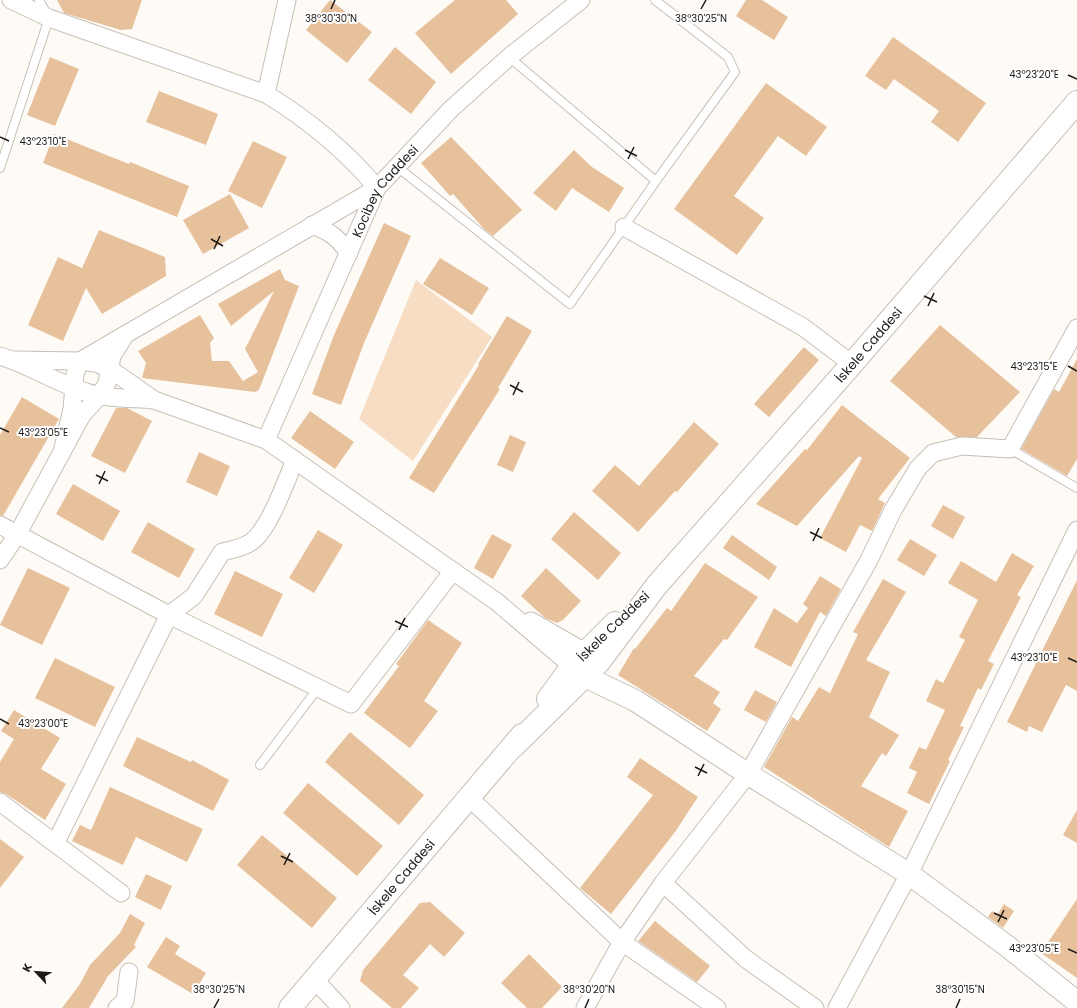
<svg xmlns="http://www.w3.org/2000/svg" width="1077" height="1008" font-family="Poppins,sans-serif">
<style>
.green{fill:#f7ddc4}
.building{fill:#e7c19b}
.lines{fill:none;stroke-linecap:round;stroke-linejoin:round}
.service-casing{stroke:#c7bfb7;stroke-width:10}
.minor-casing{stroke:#c7bfb7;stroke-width:19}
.tertiary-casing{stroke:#c7bfb7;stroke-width:23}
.secondary-casing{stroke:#c7bfb7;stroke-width:24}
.service{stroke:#fff;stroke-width:8}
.minor{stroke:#fff;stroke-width:17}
.tertiary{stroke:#fff;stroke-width:21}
.secondary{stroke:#fff;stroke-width:22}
.ticks{fill:none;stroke:#1d1a17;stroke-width:1.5}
.labels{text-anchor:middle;stroke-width:4;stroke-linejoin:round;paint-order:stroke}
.street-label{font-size:13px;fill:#1d1a17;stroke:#fff}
.ticks-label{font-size:10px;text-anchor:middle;fill:#1d1a17;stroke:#fff;stroke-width:4;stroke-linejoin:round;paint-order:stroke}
</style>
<rect width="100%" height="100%" fill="#fefbf7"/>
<path class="green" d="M416 280 492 337 413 461 359 419Z"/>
<g class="building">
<path d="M57 0H142L132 29 121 30 64 13Z"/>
<path d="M330 0 372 32 347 63 306 30Z"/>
<path d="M455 0H506L518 14 451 74 415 33Z"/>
<path d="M746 0H762L788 17 774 40 736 16Z"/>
<path d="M893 37 986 103 958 142 931 122 939 111 894 79 886 90 865 76Z"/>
<path d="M395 47 436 82 411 114 368 80Z"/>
<path d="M50 57 79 69 55 126 27 115Z"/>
<path d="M766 83 827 127 806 156 778 136 734 196 764 218 737 255 674 209Z"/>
<path d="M159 91 218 114 206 145 146 122Z"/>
<path d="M54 134 129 164 130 162 189 186 177 217 43 163Z"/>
<path d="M451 137 522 210 493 236 484 229 453 194 450 196 421 163Z"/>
<path d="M253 141 287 157 262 208 228 191Z"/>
<path d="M574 150 592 167 624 188 609 212 572 188 556 211 533 193Z"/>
<path d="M230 194 249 228 203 254 183 220Z"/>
<path d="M384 223 411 236 364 343 341 405 312 394 334 335Z"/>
<path d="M99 230 165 257 166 276 102 314 86 288 63 341 28 325 58 257 82 268Z"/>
<path d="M440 258 489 288 472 315 423 284Z"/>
<path d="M280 269 285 280 299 286 259 390 255 392 142 378 146 363 138 351 200 315 214 338 210 343 212 361H229L243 381 258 372 245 349 274 291 231 326 218 304Z"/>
<path d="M507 316 532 331 498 388 500 389 434 493 409 478 479 365 478 364Z"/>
<path d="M940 325 1020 392 977 437H956L890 381Z"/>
<path d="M804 347 819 360 769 417 754 404Z"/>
<path d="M1077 359V459L1067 476 1021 449 1054 389 1059 392Z"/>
<path d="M22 397 59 419 3 516 0 515V435Z"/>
<path d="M842 405 910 458 878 499 885 503 872 531 860 525 846 552 820 538 862 458 859 456 797 526 756 504 805 449 807 450Z"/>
<path d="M116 408H127L152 421 125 473 91 456Z"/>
<path d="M310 411 354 442 335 469 291 438Z"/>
<path d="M694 422 719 444 677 492 675 491 638 532 592 491 615 465 639 486Z"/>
<path d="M510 435 526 442 513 472 497 465Z"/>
<path d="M199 452 230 466 217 496 186 482Z"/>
<path d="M73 484 120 511 103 541 56 514Z"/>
<path d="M943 505 965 517 953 539 931 526Z"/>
<path d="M574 512 621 553 598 580 551 539Z"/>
<path d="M148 522 195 549 179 578 131 552Z"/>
<path d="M318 530 343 545 314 593 289 578Z"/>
<path d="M492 534 512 545 493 579 474 568Z"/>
<path d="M732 535 777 567 769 580 723 548Z"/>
<path d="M910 539 937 555 924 576 897 560Z"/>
<path d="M1012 553 1034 566 1017 595 1021 597 988 661 994 664 981 690 978 688 960 726 964 727 948 760 950 761 929 804 907 793 917 772 909 768 919 747 926 750 945 710 926 701 936 679 943 683 965 640 959 637 978 600 948 583 961 561 996 582Z"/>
<path d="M705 563 758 597 727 640 724 639 694 676 720 692 713 703 721 709 707 731 618 675 634 648 635 649 667 608 671 611Z"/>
<path d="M28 568 70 588 42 645 0 625Z"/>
<path d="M546 568 581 601 563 620 557 623 545 618 521 596Z"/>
<path d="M235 571 283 594 262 637 214 614Z"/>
<path d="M820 576 841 589 826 616 820 612 791 667 754 647 774 608 797 623 808 608 803 604Z"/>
<path d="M883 579 906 592 866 660 890 672 869 717 899 735 886 756 882 753 861 786 908 811 889 847 764 767 792 717 798 721 819 687 830 693 858 634 853 632Z"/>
<path d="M1077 580V691L1066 685 1042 732 1029 726 1027 732 1007 722Z"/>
<path d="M428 620 462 643 424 701 438 711 410 748 364 713 399 666 396 664Z"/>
<path d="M55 658 115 687 95 727 35 698Z"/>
<path d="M755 690 777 702 766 722 744 710Z"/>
<path d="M14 710 60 738 41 769 66 784 45 820 6 794 0 792V762L14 739 1 731Z"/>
<path d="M350 732 424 795 399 825 325 762Z"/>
<path d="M137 737 191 762 192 760 229 780 213 811 123 766Z"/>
<path d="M640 758 698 797 675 832 611 914 580 888 653 795 627 777Z"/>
<path d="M308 783 383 846 357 876 283 813Z"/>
<path d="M110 787 203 829 187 862 136 837 123 865 72 841 80 825 91 830Z"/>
<path d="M1077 810V843L1063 835Z"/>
<path d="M262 835 337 898 312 928 237 865Z"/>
<path d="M0 839 24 857 0 888Z"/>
<path d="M146 874 172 886 161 910 135 897Z"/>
<path d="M1077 899V978L1041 953Z"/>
<path d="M430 902 465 933 444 957 430 944 403 975 419 988 401 1008H392L360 981 363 970 420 903Z"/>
<path d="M1004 904 1014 911 1003 928 988 917 992 911 998 914Z"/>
<path d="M130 914 145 923 134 945 136 947 108 976 89 1008H62L80 984 90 965 120 933Z"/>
<path d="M655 921 710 966 697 982 638 941Z"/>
<path d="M166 937 180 946 175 954 206 973 193 994 147 967Z"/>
<path d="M529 954 562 987 542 1008H527L501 983Z"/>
</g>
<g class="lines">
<g class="service-casing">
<g id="service">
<path d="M509 57 656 181"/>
<path d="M396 166 570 304 656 181 735 72 728 57 655 0"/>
<path d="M0 168 49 18 39 0"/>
<path d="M1010 449 1077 488"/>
<path d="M260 765 318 688"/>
</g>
</g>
<g class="minor-casing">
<g id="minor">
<path d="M11 0 49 18 266 94C307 119 346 151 377 188L80 361 75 374 72 409 63 448"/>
<path d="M266 94 287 0"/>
<path d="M312 225C331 232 337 237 349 253"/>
<path d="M624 227 803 327 852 364"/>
<path d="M0 356C30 365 56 383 86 392 107 399 132 398 154 400"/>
<path d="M14 360 80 361 96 363 110 369 154 400 266 440 497 602 572 666"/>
<path id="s1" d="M266 440 377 188 451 109 509 57 581 0"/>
<path d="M0 525 169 615 351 704 453 571"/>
<path d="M0 560 17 535 82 415 100 395 107 383 112 356 125 335"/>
<path d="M531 621 585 652"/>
<path d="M0 802 121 893"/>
<path d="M478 806 622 942 717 1008"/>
<path d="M56 842 169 615 194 596 222 552C231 550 243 548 251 542 269 530 286 481 295 460"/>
<path d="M663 883 746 959 815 1008"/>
<path d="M315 980 341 1008"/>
<path d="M117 1008 125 1001 129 972"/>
<path d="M585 1008 622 942 663 883 748 774 869 560 893 510 918 468 933 453 962 446 1010 449 1077 328"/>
<path d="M837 1008 909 874 1077 530"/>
</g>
</g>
<g class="tertiary-casing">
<path id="tertiary" d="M572 666 586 677 636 701 748 774 909 874 1007 946 1077 1002"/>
</g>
<g class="secondary-casing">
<g id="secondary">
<path d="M548 699 572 666 615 623"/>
<path id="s2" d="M514 746 599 662 657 585 852 364 1077 102"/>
<path id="s3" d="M290 1008 522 735"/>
</g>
</g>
<use href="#service" class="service"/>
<use href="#minor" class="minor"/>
<use href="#tertiary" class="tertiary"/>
<use href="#secondary" class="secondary"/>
</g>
<path class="ticks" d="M331 9 335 0M701 9 706 0M1068 75 1077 79M0 137 9 141M625 150 637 156M628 159 634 147M211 239 223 246M214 249 220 236M924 296 937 302M928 306 934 293M1068 366 1077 371M510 385 523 392M513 395 519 382M0 428 9 432M96 475 108 481M99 484 105 471M810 532 822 538M813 541 819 528M395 621 408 627M399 630 405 618M1068 658 1077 662M0 719 9 724M695 767 707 773M698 776 704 764M281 856 293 862M284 865 290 853M994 913 1007 919M998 922 1004 910M1068 949 1077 953M214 1008 219 999M585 1008 589 999M956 1008 960 999"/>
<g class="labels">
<g class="street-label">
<text dy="5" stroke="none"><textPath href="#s1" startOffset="277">Kocibey Caddesi</textPath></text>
<text dy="5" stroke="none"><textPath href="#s2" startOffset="536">İskele Caddesi</textPath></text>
<text transform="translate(613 626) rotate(-44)" y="5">İskele Caddesi</text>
<text dy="5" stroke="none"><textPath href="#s3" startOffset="172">İskele Caddesi</textPath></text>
</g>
</g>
<g class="ticks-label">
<text x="331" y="22">38°30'30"N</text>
<text x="701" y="22">38°30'25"N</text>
<text x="1034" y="78">43°23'20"E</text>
<text x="43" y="145">43°23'10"E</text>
<text x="1034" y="370">43°23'15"E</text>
<text x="43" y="436">43°23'05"E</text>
<text x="1034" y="661">43°23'10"E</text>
<text x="43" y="727">43°23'00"E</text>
<text x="1034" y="952">43°23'05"E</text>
<text x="219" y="993">38°30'25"N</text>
<text x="589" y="993">38°30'20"N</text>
<text x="960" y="993">38°30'15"N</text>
</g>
<g transform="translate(36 972) rotate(296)" stroke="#ffffff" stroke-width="3" paint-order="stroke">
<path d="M0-3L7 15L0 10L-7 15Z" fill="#1d1a17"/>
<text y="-6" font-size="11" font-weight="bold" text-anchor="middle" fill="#1d1a17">K</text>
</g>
</svg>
